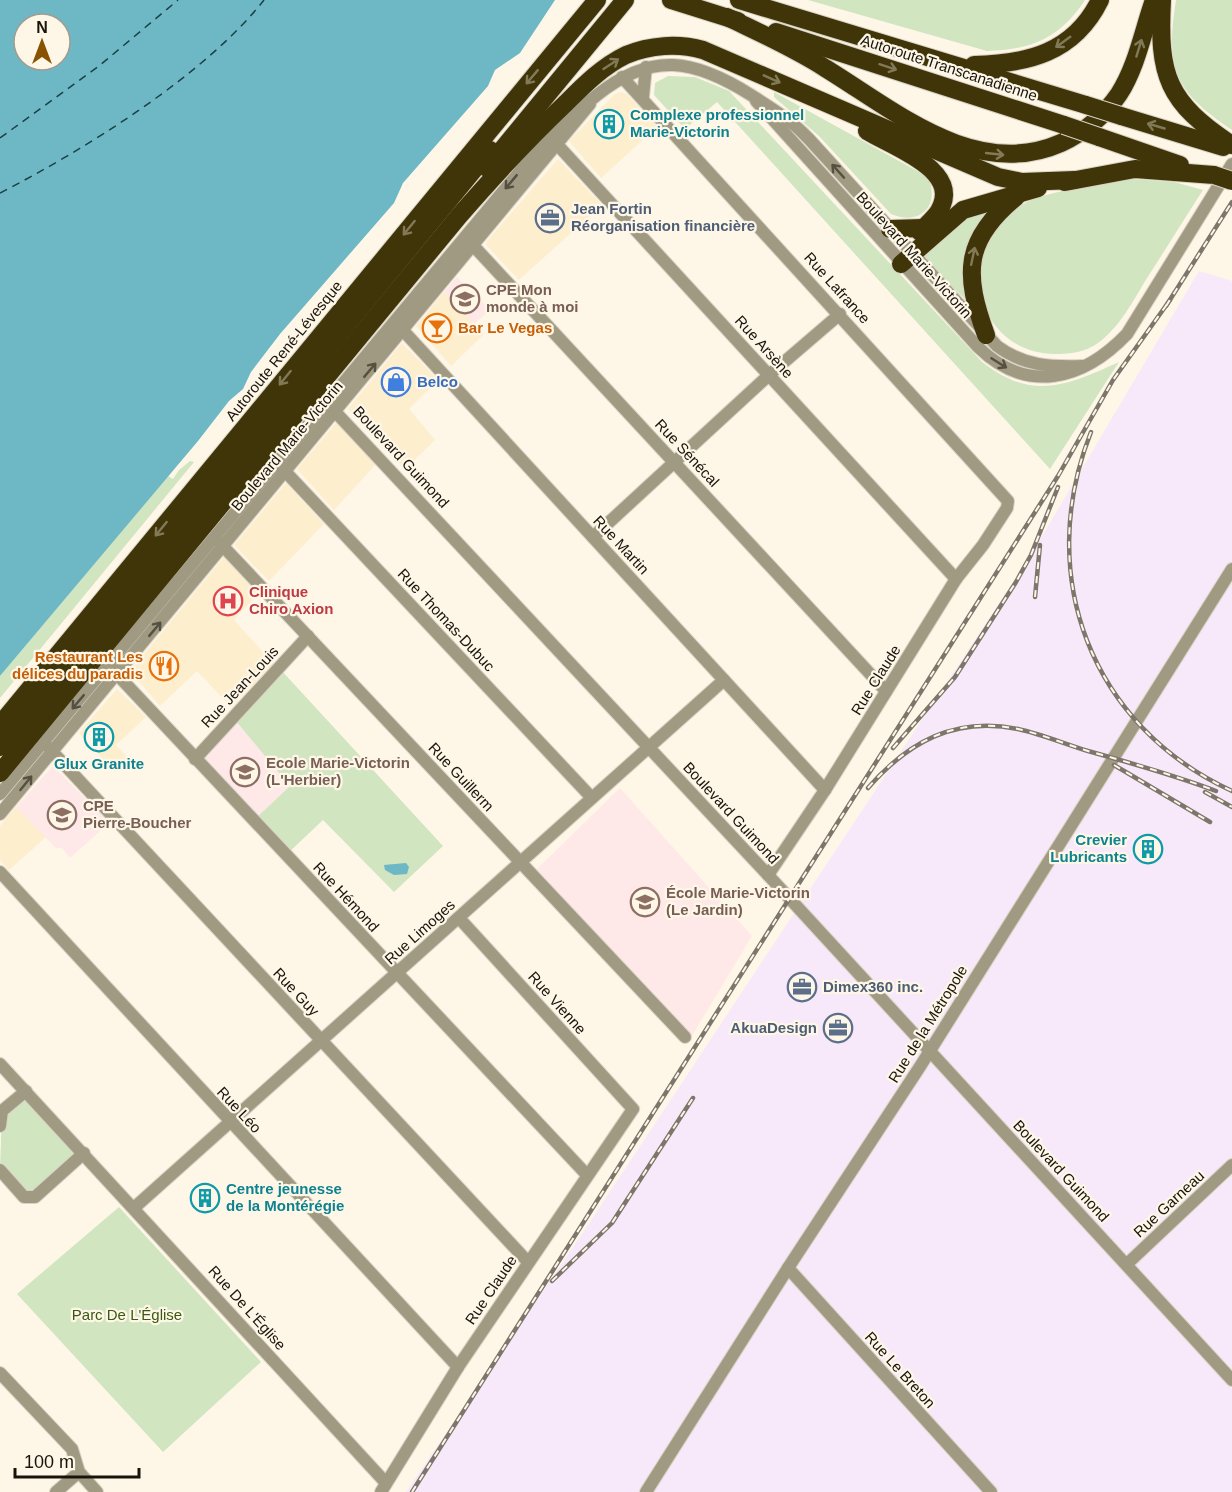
<svg xmlns="http://www.w3.org/2000/svg" width="1232" height="1492" font-family="Helvetica,sans-serif">
<style>
.built{fill:#fdeece}
.industrial{fill:#f7e8fa}
.education{fill:#fee8e8}
.green{fill:#d0e5c0}
.water{fill:#6db8c4;fill-rule:evenodd}
.lines{fill:none;stroke-linecap:round;stroke-linejoin:round}
.ferry{stroke:#1c4046;stroke-width:1.5;stroke-dasharray:8 6;stroke-linecap:butt}
.minor-casing{stroke:#d9d3c5;stroke-width:14}
.highway-casing{stroke:#d9d3c5;stroke-width:20}
.minor{stroke:#a19a83;stroke-width:12}
.highway{stroke:#403509;stroke-width:18}
.rail-casing{stroke:#7c766b;stroke-width:4.5}
.rail{stroke:#fef7e8;stroke-width:2;stroke-dasharray:7;stroke-linecap:butt}
.highway-bridge-casing{stroke:#d9d3c5;stroke-width:20;stroke-linecap:butt}
.highway-bridge{stroke:#403509;stroke-width:18}
.oneway{stroke:#827957}
.oneway2{stroke:#565041}
.labels{text-anchor:middle;stroke-width:4.5;stroke-linejoin:round;paint-order:stroke}
.street-label{font-size:15px;fill:#18140b;stroke:#fef7e8}
.culture-label{font-size:15px;font-weight:bold;fill:#0d838f;stroke:#fef7e8;text-anchor:start}
.service-label{font-size:15px;font-weight:bold;fill:#4e5e75;stroke:#fef7e8;text-anchor:start}
.education-label{font-size:15px;font-weight:bold;fill:#785e54;stroke:#fef7e8;text-anchor:start}
.food-label{font-size:15px;font-weight:bold;fill:#c56008;stroke:#fef7e8;text-anchor:start}
.shop-label{font-size:15px;font-weight:bold;fill:#366cbe;stroke:#fef7e8;text-anchor:start}
.health-label{font-size:15px;font-weight:bold;fill:#be3a42;stroke:#fef7e8;text-anchor:start}
.park-label{font-size:15px;fill:#39590e;stroke:#fef7e8}
</style>
<rect width="100%" height="100%" fill="#fef7e8"/>
<g class="built">
<path d="M620 92 627 94 657 127 601 178 569 141 615 94Z"/>
<path d="M558 159 602 205 519 280 486 245 487 241Z"/>
<path d="M444 292 484 334 451 366 416 326Z"/>
<path d="M402 343 438 380 409 409 435 440 405 469 348 409Z"/>
<path d="M337 422 377 463 334 510 297 469Z"/>
<path d="M286 483 324 524 269 581 234 545Z"/>
<path d="M224 557 260 592 234 620 274 664 231 707 197 671 160 706 130 671Z"/>
<path d="M117 689 146 717 116 745 129 759 115 772 79 733Z"/>
<path d="M16 807 46 837 9 870 0 860V826Z"/>
</g>
<path class="industrial" d="M1199 271 1232 281V1492H406L582 1234 1031 555Z"/>
<g class="education">
<path d="M457 277 490 310 474 324 444 292Z"/>
<path d="M235 720 290 786 254 820 198 759Z"/>
<path d="M53 766 109 823 70 858 62 848H56L16 807Z"/>
<path d="M620 788 752 936 690 1039 537 869Z"/>
</g>
<g class="green">
<path d="M808 0H1085C1060 38 1031 50 987 51Z"/>
<path d="M1176 0H1232V130C1175 92 1165 69 1176 0Z"/>
<path d="M668 76 695 77 729 91 982 362C1032 401 1066 386 1119 362L1050 469 717 102 685 129 654 95 655 83Z"/>
<path d="M774 92 928 177C941 207 919 226 891 214L819 136 774 97Z"/>
<path d="M1133 179 1174 182 1203 190C1184 219 1166 249 1147 278 1133 301 1120 327 1098 343 1086 352 1070 354 1055 354 970 352 953 243 1027 202 1046 192 1110 182 1133 179Z"/>
<path d="M990 206 967 301 923 258V251L947 228Z"/>
<path d="M190 461 194 462 0 698V676L168 476 173 479 179 470Z"/>
<path d="M281 670 443 846 394 892 323 820 286 855 254 820 290 786 235 720Z"/>
<path d="M26 1091 84 1153 35 1197H24L0 1170 2 1111Z"/>
<path d="M119 1207 261 1362 163 1452 17 1294Z"/>
</g>
<g class="water">
<path d="M0 0H555L520 53 495 70 488 86 403 183 394 203 280 334 251 372 243 389 229 401 198 441 0 676ZM24 24H60V60H24Z"/>
<path d="M406 863 409 867 407 874 394 875 385 870 384 865Z"/>
</g>
<g class="lines">
<g class="ferry">
<path d="M0 138 99 66 178 0"/>
<path d="M0 193C84 150 205 75 264 0"/>
</g>
<g class="minor-casing">
<g id="minor">
<path d="M622 77 1008 501 1007 508 983 545 956 579 825 790 768 875"/>
<path d="M643 97 646 67"/>
<path d="M756 101 978 347C1027 395 1083 380 1127 334L1232 164"/>
<path d="M553 140 956 579"/>
<path d="M469 241 886 691"/>
<path d="M398 325 825 790"/>
<path d="M327 403 768 875 1232 1380"/>
<path d="M281 467 592 798"/>
<path d="M593 537 769 375 840 314"/>
<path d="M219 542 685 1037"/>
<path d="M111 668 587 1175"/>
<path d="M48 747 528 1262"/>
<path d="M195 759 308 636"/>
<path d="M0 794 551 134C565 119 581 108 597 95 652 51 694 59 751 95 773 109 791 120 809 139L997 346C1024 366 1050 367 1082 366"/>
<path d="M0 814 590 104"/>
<path d="M0 872 458 1367"/>
<path d="M0 1064 386 1483"/>
<path d="M0 1126 2 1111 26 1091"/>
<path d="M0 1170 24 1197H35L84 1153"/>
<path d="M135 1207 724 680"/>
<path d="M1127 1264 1232 1165"/>
<path d="M788 1268 991 1492"/>
<path d="M0 1373 72 1449 79 1472 97 1492"/>
<path d="M56 1492 79 1472"/>
<path d="M381 1492 458 1367 633 1109 459 918"/>
<path d="M646 1492 788 1268 921 1065 1232 569"/>
</g>
</g>
<g class="highway-casing">
<g id="highway">
<path d="M671 0 738 21"/>
<path d="M739 0 1086 105"/>
<path d="M1162 0C1158 76 1167 102 1232 145"/>
<path d="M727 17C760 33 794 48 825 68 894 110 975 181 1061 143 1085 132 1104 116 1119 94 1137 66 1143 31 1154 0"/>
<path d="M776 32 1064 125"/>
<path d="M974 65C1027 64 1074 53 1100 0"/>
<path d="M1121 116 1223 147"/>
<path d="M867 131C893 147 963 170 939 211 934 219 926 225 920 232"/>
<path d="M1099 137 1180 165"/>
<path d="M487 168 625 0"/>
<path d="M1065 182 1135 169 1214 175"/>
<path d="M890 229 923 228"/>
<path d="M901 264 963 210 1038 188"/>
<path d="M986 335C964 275 963 240 1016 197"/>
<path d="M0 725 597 0"/>
<path d="M0 747 490 150"/>
<path d="M0 773 459 216C493 177 528 139 566 103 584 85 603 66 626 55 650 45 678 43 703 50L998 177 1022 182 1075 180"/>
</g>
</g>
<use href="#minor" class="minor"/>
<use href="#highway" class="highway"/>
<g class="rail-casing">
<g id="rail">
<path d="M1166 306 1232 202"/>
<path d="M1091 432C1034 576 1091 726 1232 791"/>
<path d="M1035 597 1040 545"/>
<path d="M893 748 955 677 1016 582 1031 555 1058 487"/>
<path d="M1114 765 1210 822"/>
<path d="M868 788C908 742 955 716 1018 729 1041 734 1065 744 1088 751 1131 763 1174 775 1216 791"/>
<path d="M1205 792 1232 807"/>
<path d="M552 1281 612 1223 693 1098"/>
<path d="M412 1492 1058 476 1113 380 1170 300"/>
</g>
</g>
<use href="#rail" class="rail"/>
<g class="highway-bridge-casing">
<g id="highway-bridge">
<path d="M1086 105 1121 116"/>
<path d="M1064 125 1099 137"/>
<path d="M1214 175 1232 181"/>
</g>
</g>
<use href="#highway-bridge" class="highway-bridge"/>
</g>
<defs><path id="oneway-shaft" d="M-6 0H5M1.5-3L5.5 0L1.5 3" fill="none" stroke-width="1.6" stroke-linecap="round" stroke-linejoin="round" transform="scale(1.5)"/></defs>
<g class="oneway">
<use href="#oneway-shaft" transform="translate(1063 42) rotate(144)"/>
<use href="#oneway-shaft" transform="translate(1139 48) rotate(-73)"/>
<use href="#oneway-shaft" transform="translate(611 64) rotate(-33)"/>
<use href="#oneway-shaft" transform="translate(888 67) rotate(18)"/>
<use href="#oneway-shaft" transform="translate(532 77) rotate(130)"/>
<use href="#oneway-shaft" transform="translate(772 79) rotate(24)"/>
<use href="#oneway-shaft" transform="translate(1156 126) rotate(-164)"/>
<use href="#oneway-shaft" transform="translate(995 154) rotate(6)"/>
<use href="#oneway-shaft" transform="translate(409 228) rotate(129)"/>
<use href="#oneway-shaft" transform="translate(973 256) rotate(-78)"/>
<use href="#oneway-shaft" transform="translate(285 378) rotate(129)"/>
<use href="#oneway-shaft" transform="translate(161 529) rotate(129)"/>
</g>
<g class="oneway2">
<use href="#oneway-shaft" transform="translate(838 171) rotate(-132)"/>
<use href="#oneway-shaft" transform="translate(511 182) rotate(130)"/>
<use href="#oneway-shaft" transform="translate(999 363) rotate(32)"/>
<use href="#oneway-shaft" transform="translate(370 370) rotate(-50)"/>
<use href="#oneway-shaft" transform="translate(155 629) rotate(-50)"/>
<use href="#oneway-shaft" transform="translate(78 702) rotate(130)"/>
<use href="#oneway-shaft" transform="translate(26 783) rotate(-51)"/>
</g>
<defs>
<g id="building-ring" transform="scale(1.5)"><circle r="9.5" fill="#fef7e8" stroke="#0f9aa8" stroke-width="1.5"/><path d="M-4-6H4V6H1V3H-1V6H-4ZM-2.5-4.3h1.7v1.8h-1.7ZM.8-4.3h1.7v1.8H.8ZM-2.5-1h1.7V.8h-1.7ZM.8-1h1.7V.8H.8Z" fill="#0f9aa8"/></g>
<g id="office-ring" transform="scale(1.5)"><circle r="9.5" fill="#fef7e8" stroke="#5c6f8a" stroke-width="1.5"/><path d="M-6-3h4V-5.5h4V-3h4V5H-6ZM-1-4.5V-3h2v-1.5ZM-6 0V1H6V0Z" fill="#5c6f8a"/></g>
<g id="school-ring" transform="scale(1.5)"><circle r="9.5" fill="#fef7e8" stroke="#8d6e63" stroke-width="1.5"/><path d="M0-5L7-2L0 1L-7-2ZM-4 1L0 2.5L4 1V4Q0 6-4 4Z" fill="#8d6e63"/></g>
<g id="bar-ring" transform="scale(1.5)"><circle r="9.5" fill="#fef7e8" stroke="#e8710a" stroke-width="1.5"/><path d="M-6-5H6L.8 .8V4.5H3.5V6h-7V4.5H-.8V.8Z" fill="#e8710a"/></g>
<g id="shop-ring" transform="scale(1.5)"><circle r="9.5" fill="#fef7e8" stroke="#3f7fe0" stroke-width="1.5"/><path d="M-5-2.5h2.3a2.7 3.5 0 0 1 5.4 0H5L5.5 6h-11ZM-1.5-2.5h3a1.5 2.3 0 0 0-3 0Z" fill="#3f7fe0"/></g>
<g id="hospital-ring" transform="scale(1.5)"><circle r="9.5" fill="#fef7e8" stroke="#e0444e" stroke-width="1.5"/><path d="M-5-5h3v3.5h4V-5h3V5h-3V1.5h-4V5h-3Z" fill="#e0444e"/></g>
<g id="restaurant-ring" transform="scale(1.5)"><circle r="9.5" fill="#fef7e8" stroke="#e8710a" stroke-width="1.5"/><path d="M-5-6h1v4h1v-4h1v4h1v-4h1v5L-1.5 .5V6h-2V.5L-5-1ZM5-6V6H3V1.5H1.5Q1.5-4 5-6Z" fill="#e8710a"/></g>
</defs>
<g fill-rule="evenodd">
<use href="#building-ring" x="609" y="124"/>
<use href="#office-ring" x="550" y="218"/>
<use href="#school-ring" x="465" y="299"/>
<use href="#bar-ring" x="437" y="328"/>
<use href="#shop-ring" x="396" y="382"/>
<use href="#hospital-ring" x="228" y="601"/>
<use href="#restaurant-ring" x="164" y="666"/>
<use href="#building-ring" x="99" y="737"/>
<use href="#school-ring" x="245" y="772"/>
<use href="#school-ring" x="62" y="815"/>
<use href="#building-ring" x="1148" y="849"/>
<use href="#school-ring" x="645" y="902"/>
<use href="#office-ring" x="802" y="987"/>
<use href="#office-ring" x="838" y="1028"/>
<use href="#building-ring" x="205" y="1198"/>
</g>
<g class="labels">
<g class="street-label">
<text transform="translate(949 68) rotate(18)" y="5">Autoroute Transcanadienne</text>
<text transform="translate(914 255) rotate(48)" y="5">Boulevard Marie-Victorin</text>
<text transform="translate(837 288) rotate(48)" y="5">Rue Lafrance</text>
<text transform="translate(764 347) rotate(48)" y="5">Rue Arsène</text>
<text transform="translate(284 351) rotate(-51)" y="5">Autoroute René-Lévesque</text>
<text transform="translate(287 446) rotate(-50)" y="5">Boulevard Marie-Victorin</text>
<text transform="translate(687 453) rotate(47)" y="5">Rue Sénécal</text>
<text transform="translate(401 457) rotate(47)" y="5">Boulevard Guimond</text>
<text transform="translate(621 545) rotate(47)" y="5">Rue Martin</text>
<text transform="translate(446 620) rotate(47)" y="5">Rue Thomas-Dubuc</text>
<text transform="translate(876 680) rotate(-58)" y="5">Rue Claude</text>
<text transform="translate(240 687) rotate(-47)" y="5">Rue Jean-Louis</text>
<text transform="translate(461 777) rotate(47)" y="5">Rue Guillerm</text>
<text transform="translate(731 813) rotate(47)" y="5">Boulevard Guimond</text>
<text transform="translate(346 897) rotate(47)" y="5">Rue Hémond</text>
<text transform="translate(420 932) rotate(-42)" y="5">Rue Limoges</text>
<text transform="translate(296 992) rotate(47)" y="5">Rue Guy</text>
<text transform="translate(557 1003) rotate(48)" y="5">Rue Vienne</text>
<text transform="translate(928 1024) rotate(-58)" y="5">Rue de la Métropole</text>
<text transform="translate(239 1110) rotate(47)" y="5">Rue Léo</text>
<text transform="translate(1061 1171) rotate(47)" y="5">Boulevard Guimond</text>
<text transform="translate(1169 1204) rotate(-43)" y="5">Rue Garneau</text>
<text transform="translate(491 1290) rotate(-56)" y="5">Rue Claude</text>
<text transform="translate(247 1308) rotate(48)" y="5">Rue De L'Église</text>
<text transform="translate(900 1370) rotate(48)" y="5">Rue Le Breton</text>
</g>
<g class="culture-label">
<text x="630" y="120">Complexe professionnel<tspan x="630" dy="17">Marie-Victorin</tspan></text>
<text x="99" y="769" text-anchor="middle">Glux Granite</text>
<text x="1127" y="845" text-anchor="end">Crevier<tspan x="1127" dy="17">Lubricants</tspan></text>
<text x="226" y="1194">Centre jeunesse<tspan x="226" dy="17">de la Montérégie</tspan></text>
</g>
<g class="service-label">
<text x="571" y="214">Jean Fortin<tspan x="571" dy="17">Réorganisation financière</tspan></text>
<text x="823" y="992">Dimex360 inc.</text>
<text x="817" y="1033" text-anchor="end">AkuaDesign</text>
</g>
<g class="education-label">
<text x="486" y="295">CPE Mon<tspan x="486" dy="17">monde à moi</tspan></text>
<text x="266" y="768">Ecole Marie-Victorin<tspan x="266" dy="17">(L'Herbier)</tspan></text>
<text x="83" y="811">CPE<tspan x="83" dy="17">Pierre-Boucher</tspan></text>
<text x="666" y="898">École Marie-Victorin<tspan x="666" dy="17">(Le Jardin)</tspan></text>
</g>
<g class="food-label">
<text x="458" y="333">Bar Le Vegas</text>
<text x="143" y="662" text-anchor="end">Restaurant Les<tspan x="143" dy="17">délices du paradis</tspan></text>
</g>
<g class="shop-label">
<text x="417" y="387">Belco</text>
</g>
<g class="health-label">
<text x="249" y="597">Clinique<tspan x="249" dy="17">Chiro Axion</tspan></text>
</g>
<g class="park-label">
<text x="127" y="1320">Parc De L'Église</text>
</g>
</g>
<g transform="translate(42 42)"><circle r="28" fill="#fef7e8" stroke="#a29c90" stroke-width="1.5"/>
<path d="M0-4.5L10 22L0 15L-10 22Z" fill="#895203"/>
<text y="-9" font-size="16" font-weight="bold" text-anchor="middle" fill="#18140b">N</text>
</g>
<path d="M15 1468v9h124v-9" fill="none" stroke="#18140b" stroke-width="3"/>
<text x="24" y="1468" font-size="18" fill="#18140b" stroke="#fef7e8" stroke-width="4.5" paint-order="stroke">100 m</text>
</svg>
